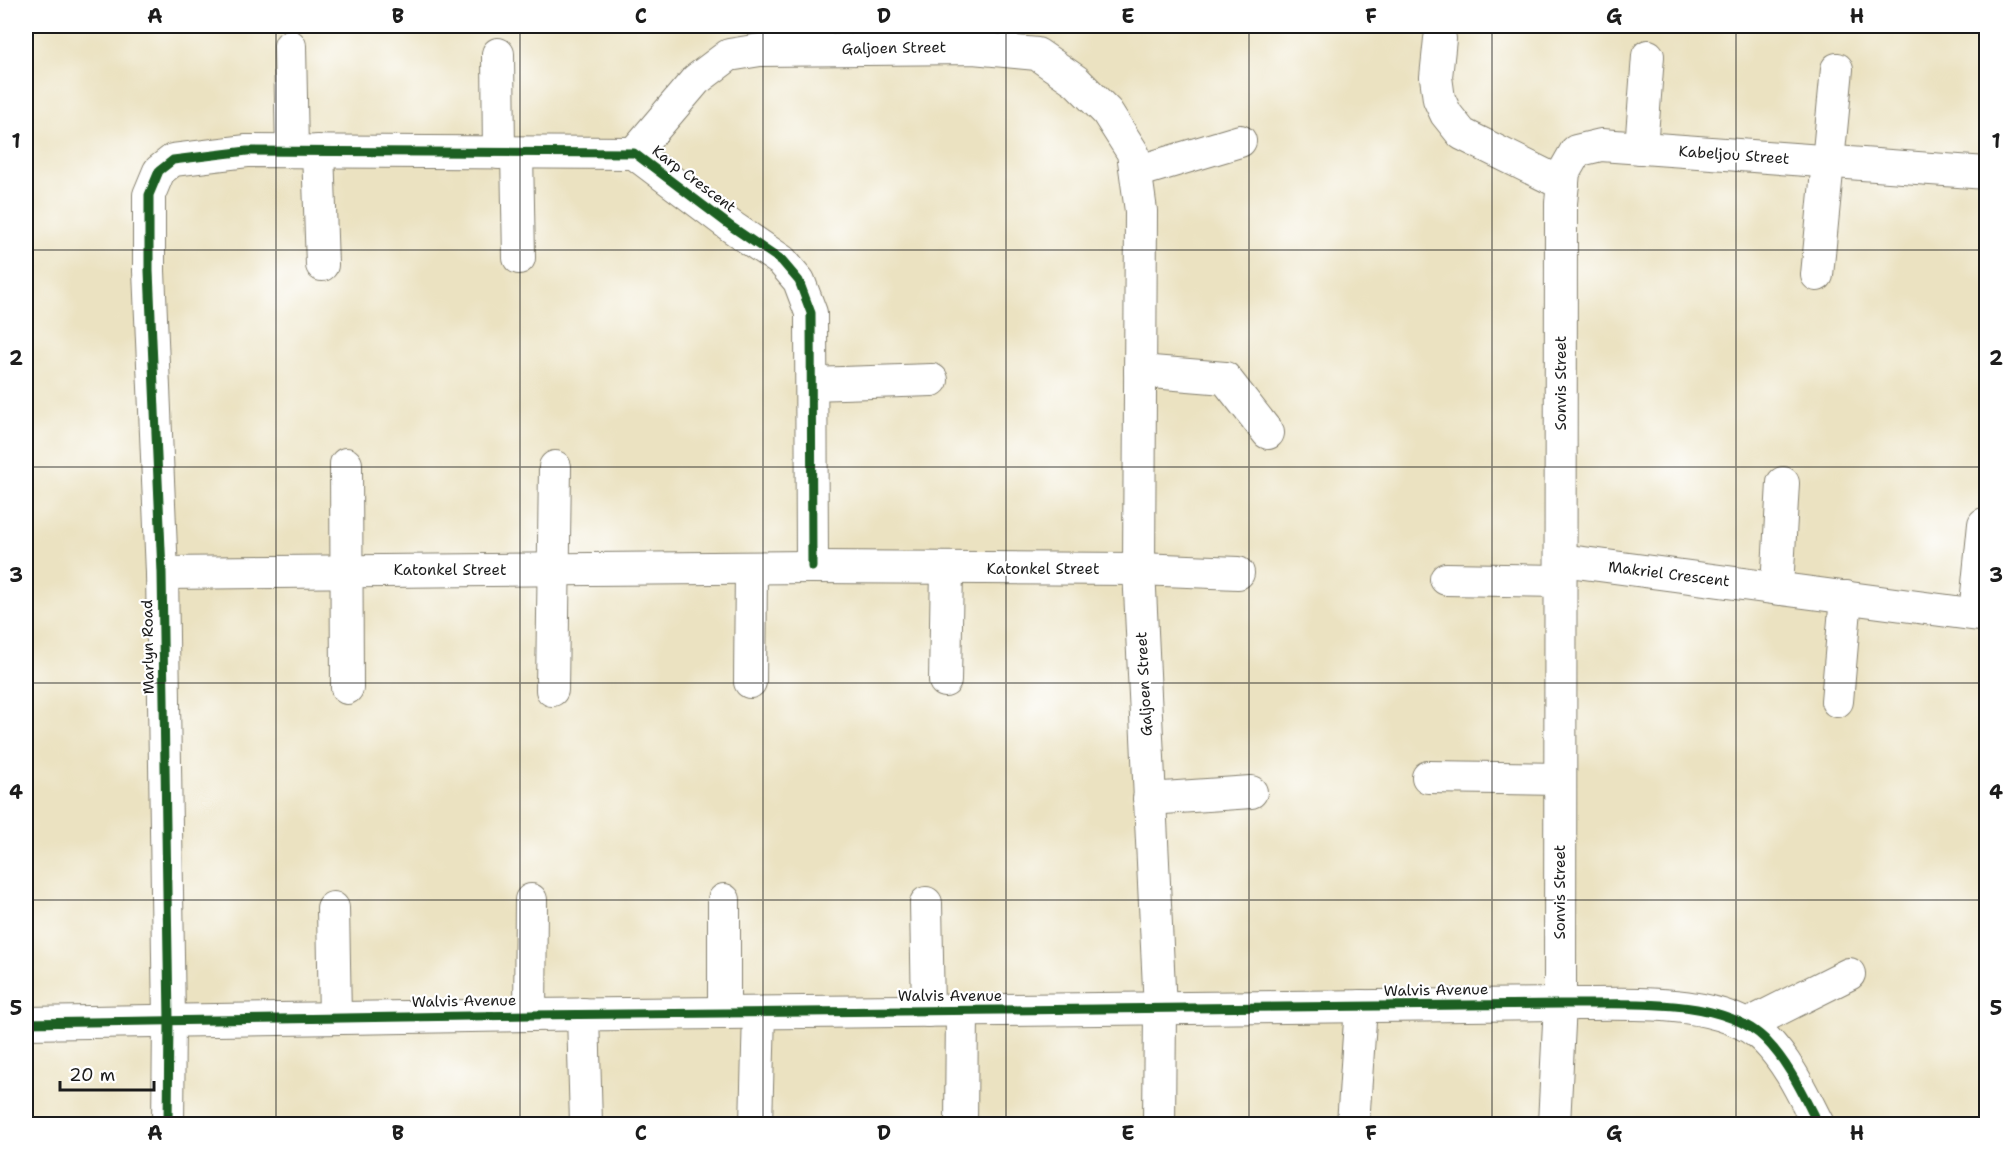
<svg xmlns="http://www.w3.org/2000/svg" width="2012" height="1150" font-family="'Shantell Sans',sans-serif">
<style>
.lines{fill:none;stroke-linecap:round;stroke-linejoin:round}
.minor-casing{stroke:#847f6e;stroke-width:34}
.minor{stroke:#fff;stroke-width:32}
.cycleway-casing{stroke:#fff;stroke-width:13}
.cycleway{stroke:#1b5e20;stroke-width:9}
.grid{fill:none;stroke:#1c1c1c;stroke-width:1.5;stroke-opacity:0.55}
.labels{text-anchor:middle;stroke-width:4.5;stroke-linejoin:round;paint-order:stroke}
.street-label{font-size:15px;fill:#1c1c1c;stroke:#fff}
.neatline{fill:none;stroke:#1c1c1c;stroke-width:2}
.grid-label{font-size:20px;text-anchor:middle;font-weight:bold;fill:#1c1c1c}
</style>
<rect width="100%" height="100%" fill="#fff"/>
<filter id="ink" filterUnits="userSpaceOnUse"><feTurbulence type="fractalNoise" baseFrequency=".0167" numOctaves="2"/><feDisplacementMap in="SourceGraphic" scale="12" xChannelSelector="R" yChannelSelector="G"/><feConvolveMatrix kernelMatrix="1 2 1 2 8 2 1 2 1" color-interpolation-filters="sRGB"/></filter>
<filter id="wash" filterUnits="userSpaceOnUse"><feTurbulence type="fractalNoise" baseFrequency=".008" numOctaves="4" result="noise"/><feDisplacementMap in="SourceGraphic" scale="24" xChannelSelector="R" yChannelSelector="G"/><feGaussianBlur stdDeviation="1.35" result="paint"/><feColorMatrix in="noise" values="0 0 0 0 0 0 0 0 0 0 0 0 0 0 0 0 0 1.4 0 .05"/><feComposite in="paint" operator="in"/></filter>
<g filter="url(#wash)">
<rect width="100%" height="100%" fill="#ebe2c1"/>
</g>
<g filter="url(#ink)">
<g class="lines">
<g class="minor-casing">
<g id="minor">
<path d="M1440 39 1436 77 1439 99 1446 114 1462 134 1563 184"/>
<path d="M290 46 292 151"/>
<path d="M498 54 499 153"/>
<path d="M1641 148 1648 56"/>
<path d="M318 151 322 265"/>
<path d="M517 153 519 258"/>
<path d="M634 153 696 80 729 55 760 50 973 48 1037 54 1076 81 1107 112 1133 153 1141 211 1139 569 1160 1009 1159 1124"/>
<path d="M1136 172 1240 141"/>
<path d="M1817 275 1837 69"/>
<path d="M1140 371 1225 378 1268 433"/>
<path d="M812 384 932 380"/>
<path d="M346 464 347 688"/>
<path d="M1561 560 1986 616"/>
<path d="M162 573 812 567 1139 569 1238 573"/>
<path d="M1446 579 1560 581"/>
<path d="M1777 587 1783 483"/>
<path d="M1975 614 1984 524"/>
<path d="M945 681 947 568"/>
<path d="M750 682 751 568"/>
<path d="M552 690 555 467"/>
<path d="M1837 701 1846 597"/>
<path d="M1428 777 1560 779"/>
<path d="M1149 799 1251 792"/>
<path d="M724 900V1013"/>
<path d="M926 903 928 1011"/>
<path d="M333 908 335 1018"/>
<path d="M583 1014 586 1124"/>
<path d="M530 1015 531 900"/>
<path d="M26 1023 530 1015 1560 1004C1620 1005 1720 995 1765 1039 1789 1063 1803 1095 1818 1124"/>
<path d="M1747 1025 1849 974"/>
<path d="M168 1124 169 1020 162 573 149 271V195L159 171 173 160 247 151 634 153 732 227 782 261 799 281 811 313 812 567"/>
<path d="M756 1124 759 1013"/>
<path d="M961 1124 962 1011"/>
<path d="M1353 1124 1361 1006"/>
<path d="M1554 1124 1560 1004 1561 203 1564 172 1576 151 1601 145 1986 173"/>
</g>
</g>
<use href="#minor" class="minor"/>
<g class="cycleway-casing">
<g id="cycleway">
<path d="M26 1023 530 1015 1560 1004C1620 1005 1720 995 1765 1039 1789 1063 1803 1095 1818 1124"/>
<path d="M168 1124 169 1020 162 573 149 271V195L159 171 173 160 247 151 634 153 732 227 782 261 799 281 811 313 812 567"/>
</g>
</g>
<use href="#cycleway" class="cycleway"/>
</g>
</g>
<path class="grid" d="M276 26V1124M520 26V1124M763 26V1124M1006 26V1124M1249 26V1124M1492 26V1124M1736 26V1124M26 250H1986M26 467H1986M26 683H1986M26 900H1986"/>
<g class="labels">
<g class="street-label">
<text transform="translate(894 48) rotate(-1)" y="5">Galjoen Street</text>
<text transform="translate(1734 155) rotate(4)" y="5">Kabeljou Street</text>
<text transform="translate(694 179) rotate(37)" y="5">Karp Crescent</text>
<text transform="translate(1561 383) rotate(-90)" y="5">Sonvis Street</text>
<text x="1043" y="574">Katonkel Street</text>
<text x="450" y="575">Katonkel Street</text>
<text transform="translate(1669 574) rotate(7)" y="5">Makriel Crescent</text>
<text transform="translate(148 647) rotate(-91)" y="5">Marlyn Road</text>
<text transform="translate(1144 684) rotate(-93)" y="5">Galjoen Street</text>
<text transform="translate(1560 892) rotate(-90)" y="5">Sonvis Street</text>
<text transform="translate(1436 990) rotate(-1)" y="5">Walvis Avenue</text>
<text x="950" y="1001">Walvis Avenue</text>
<text transform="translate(464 1001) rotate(-1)" y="5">Walvis Avenue</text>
</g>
</g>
<rect width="2012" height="1150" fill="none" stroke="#fff" stroke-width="66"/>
<path d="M60 1081v9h94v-9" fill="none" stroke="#1c1c1c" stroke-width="3"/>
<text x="69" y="1081" font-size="18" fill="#1c1c1c" stroke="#ffffff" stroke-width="4.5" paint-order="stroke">20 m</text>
<rect x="33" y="33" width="1946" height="1084" class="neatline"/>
<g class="grid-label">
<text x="155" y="23">A</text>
<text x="398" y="23">B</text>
<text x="641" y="23">C</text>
<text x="884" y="23">D</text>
<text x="1128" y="23">E</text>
<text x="1371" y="23">F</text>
<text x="1614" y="23">G</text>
<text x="1857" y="23">H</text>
<text x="16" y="148">1</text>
<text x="1996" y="148">1</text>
<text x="16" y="365">2</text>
<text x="1996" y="365">2</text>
<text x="16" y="582">3</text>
<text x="1996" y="582">3</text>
<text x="16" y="799">4</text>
<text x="1996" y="799">4</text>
<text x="16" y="1015">5</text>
<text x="1996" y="1015">5</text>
<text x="155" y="1140">A</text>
<text x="398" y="1140">B</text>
<text x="641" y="1140">C</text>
<text x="884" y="1140">D</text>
<text x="1128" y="1140">E</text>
<text x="1371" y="1140">F</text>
<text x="1614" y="1140">G</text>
<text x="1857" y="1140">H</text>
</g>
</svg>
